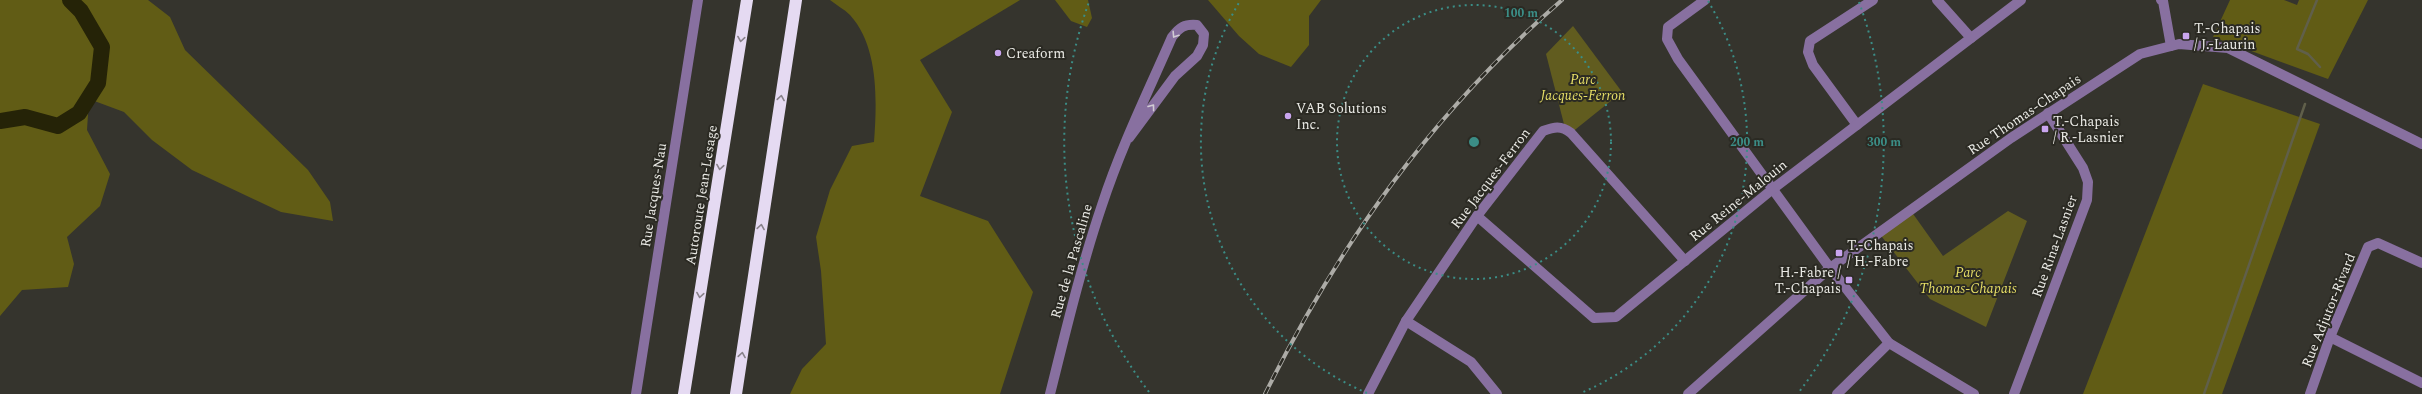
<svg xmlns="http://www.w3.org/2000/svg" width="2422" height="394" font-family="Spectral,serif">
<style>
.green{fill:#615c1f}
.forest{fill:#615c15}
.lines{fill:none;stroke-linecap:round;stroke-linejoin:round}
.stream{stroke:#605f4a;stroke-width:2.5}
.river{stroke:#252307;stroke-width:16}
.minor{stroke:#8870a0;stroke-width:10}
.highway{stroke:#e5daf2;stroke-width:12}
.rail-casing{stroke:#adaca7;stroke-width:4}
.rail{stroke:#2b2a23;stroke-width:2.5;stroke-dasharray:8;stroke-linecap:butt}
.oneway{stroke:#d2ccd4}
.oneway2{stroke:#88828a}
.ring{fill:none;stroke:#3b8d86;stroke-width:2;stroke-dasharray:2 4}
.poi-dot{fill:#c9a5ee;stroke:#2b2a23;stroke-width:1.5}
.labels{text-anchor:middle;stroke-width:4;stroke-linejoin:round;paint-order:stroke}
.poi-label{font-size:14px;fill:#eaeae5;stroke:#2b2a23;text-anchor:start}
.park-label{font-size:14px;font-style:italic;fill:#e6de66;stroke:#2b2a23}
.street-label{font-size:14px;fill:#eaeae5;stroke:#2b2a23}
.centre{fill:#3b8d86;stroke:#2b2a23;stroke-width:2}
.ring-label{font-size:12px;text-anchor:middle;font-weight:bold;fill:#3b8d86;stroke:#2b2a23;stroke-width:4;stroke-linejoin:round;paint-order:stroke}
</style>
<rect width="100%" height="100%" fill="#35342d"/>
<g class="green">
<path d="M1573 26 1622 92 1571 133 1565 128 1546 54Z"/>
<path d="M1911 211 1943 256 2008 211 2027 221 1986 327 1930 299 1879 233Z"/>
</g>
<g class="forest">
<path d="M0 0H148L170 17 185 50 308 170 330 202 333 221 281 212 192 170 152 140 124 112 89 99 87 130 110 174 100 206 67 237 74 264 68 287 22 290 0 316Z"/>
<path d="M830 0H1020L920 60 952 112 920 196 988 221 1033 292 1000 394H790L802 369 826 344 821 271 816 237 830 190 852 146 874 142C877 101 879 47 850 15 844 9 836 5 830 0Z"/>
<path d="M1055 0H1088L1092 18 1087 27 1071 21Z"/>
<path d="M1208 0H1321L1309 16V45L1291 67 1259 54 1239 36Z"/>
<path d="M2230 0H2284L2297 5 2299 0H2368L2328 79 2213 37Z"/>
<path d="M2203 84 2320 124 2222 394H2083Z"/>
</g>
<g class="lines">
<g class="stream">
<path d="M2317 0 2297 49 2308 54 2320 67"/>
<path d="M2204 394 2305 104"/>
</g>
<path class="river" d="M0 121 25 117 58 126 79 113 98 83 102 47 81 11 70 0"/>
<g class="minor">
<path d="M1705 0 1668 27 1667 39 1678 59 1830 268 1889 343 1974 394"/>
<path d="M1937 0 1971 38"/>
<path d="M2161 0 2163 1 2171 46"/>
<path d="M1857 125 1813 65 1808 52 1810 41 1873 0"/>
<path d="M1477 216 1594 318 1616 317 1774 188 2021 0"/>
<path d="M1406 321 1471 362 1497 394"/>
<path d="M2330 337 2422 383"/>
<path d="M636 394 698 0"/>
<path d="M1050 394C1066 330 1081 267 1102 205 1121 147 1148 92 1172 37 1180 27 1184 24 1197 25L1204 34 1203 45 1197 56 1175 76 1129 138"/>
<path d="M1368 394 1406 321 1477 216 1543 131C1554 127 1561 125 1571 133L1685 261"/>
<path d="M1688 394 1830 268 2011 138 2140 54 2179 44 2228 48 2422 144"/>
<path d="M1837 394 1889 343"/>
<path d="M2014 394 2087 200 2088 182 2083 168 2048 113"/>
<path d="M2310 394 2330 337 2368 247 2378 243 2422 263"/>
</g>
<g class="highway">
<path d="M684 394 747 0"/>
<path d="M736 394 796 0"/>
</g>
<g class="rail-casing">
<path id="rail" d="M1265 394C1341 241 1432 113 1562 0"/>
</g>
<use href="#rail" class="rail"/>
</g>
<defs><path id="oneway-chevron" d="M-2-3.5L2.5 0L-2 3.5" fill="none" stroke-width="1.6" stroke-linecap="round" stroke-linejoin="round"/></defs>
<g class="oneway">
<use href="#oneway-chevron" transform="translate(1175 35) rotate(123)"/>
<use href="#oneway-chevron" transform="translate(1152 107) rotate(-53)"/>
</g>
<g class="oneway2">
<use href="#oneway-chevron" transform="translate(741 39) rotate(99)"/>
<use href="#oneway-chevron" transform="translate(781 98) rotate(-81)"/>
<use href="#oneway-chevron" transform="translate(720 167) rotate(99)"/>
<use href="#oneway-chevron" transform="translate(761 227) rotate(-81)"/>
<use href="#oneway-chevron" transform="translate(700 295) rotate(99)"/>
<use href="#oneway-chevron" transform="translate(742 355) rotate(-81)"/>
</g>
<g class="ring">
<circle cx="1474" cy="142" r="137"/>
<path d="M1367 393A273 273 0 0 1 1240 1M1708 1A273 273 0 0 1 1581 393"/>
<path d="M1149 392A410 410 0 0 1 1089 2M1859 2A410 410 0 0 1 1799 392"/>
</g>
<g class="poi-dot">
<rect x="2182" y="32" width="8" height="8" rx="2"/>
<circle cx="998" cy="53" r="4"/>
<circle cx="1288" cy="116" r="4"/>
<rect x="2041" y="125" width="8" height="8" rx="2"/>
<rect x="1835" y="249" width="8" height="8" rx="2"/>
<rect x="1845" y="276" width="8" height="8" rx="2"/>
</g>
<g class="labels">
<g class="poi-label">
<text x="2194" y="33">T.-Chapais<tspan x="2194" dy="16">/ J.-Laurin</tspan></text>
<text x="1006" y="58">Creaform</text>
<text x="1296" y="113">VAB Solutions<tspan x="1296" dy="16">Inc.</tspan></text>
<text x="2053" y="126">T.-Chapais<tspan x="2053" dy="16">/ R.-Lasnier</tspan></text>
<text x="1847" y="250">T.-Chapais<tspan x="1847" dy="16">/ H.-Fabre</tspan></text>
<text x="1841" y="277" text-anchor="end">H.-Fabre /<tspan x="1841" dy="16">T.-Chapais</tspan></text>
</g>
<g class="park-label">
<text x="1583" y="84">Parc<tspan x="1583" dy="16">Jacques-Ferron</tspan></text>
<text x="1968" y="277">Parc<tspan x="1968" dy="16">Thomas-Chapais</tspan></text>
</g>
<g class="street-label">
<text transform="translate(2024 114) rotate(-34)" y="5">Rue Thomas-Chapais</text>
<text transform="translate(1490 178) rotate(-53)" y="5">Rue Jacques-Ferron</text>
<text transform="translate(653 195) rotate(-81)" y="5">Rue Jacques-Nau</text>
<text transform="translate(701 195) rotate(-81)" y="5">Autoroute Jean-Lesage</text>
<text transform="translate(1738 200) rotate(-39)" y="5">Rue Reine-Malouin</text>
<text transform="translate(2054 246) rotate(-70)" y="5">Rue Rina-Lasnier</text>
<text transform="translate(1071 261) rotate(-74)" y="5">Rue de la Pascaline</text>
<text transform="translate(2328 310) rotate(-68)" y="5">Rue Adjutor-Rivard</text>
</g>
</g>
<circle cx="1474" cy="142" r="6" class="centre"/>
<g class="ring-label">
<text x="1521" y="17">100 m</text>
<text x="1747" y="146">200 m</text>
<text x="1884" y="146">300 m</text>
</g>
</svg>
